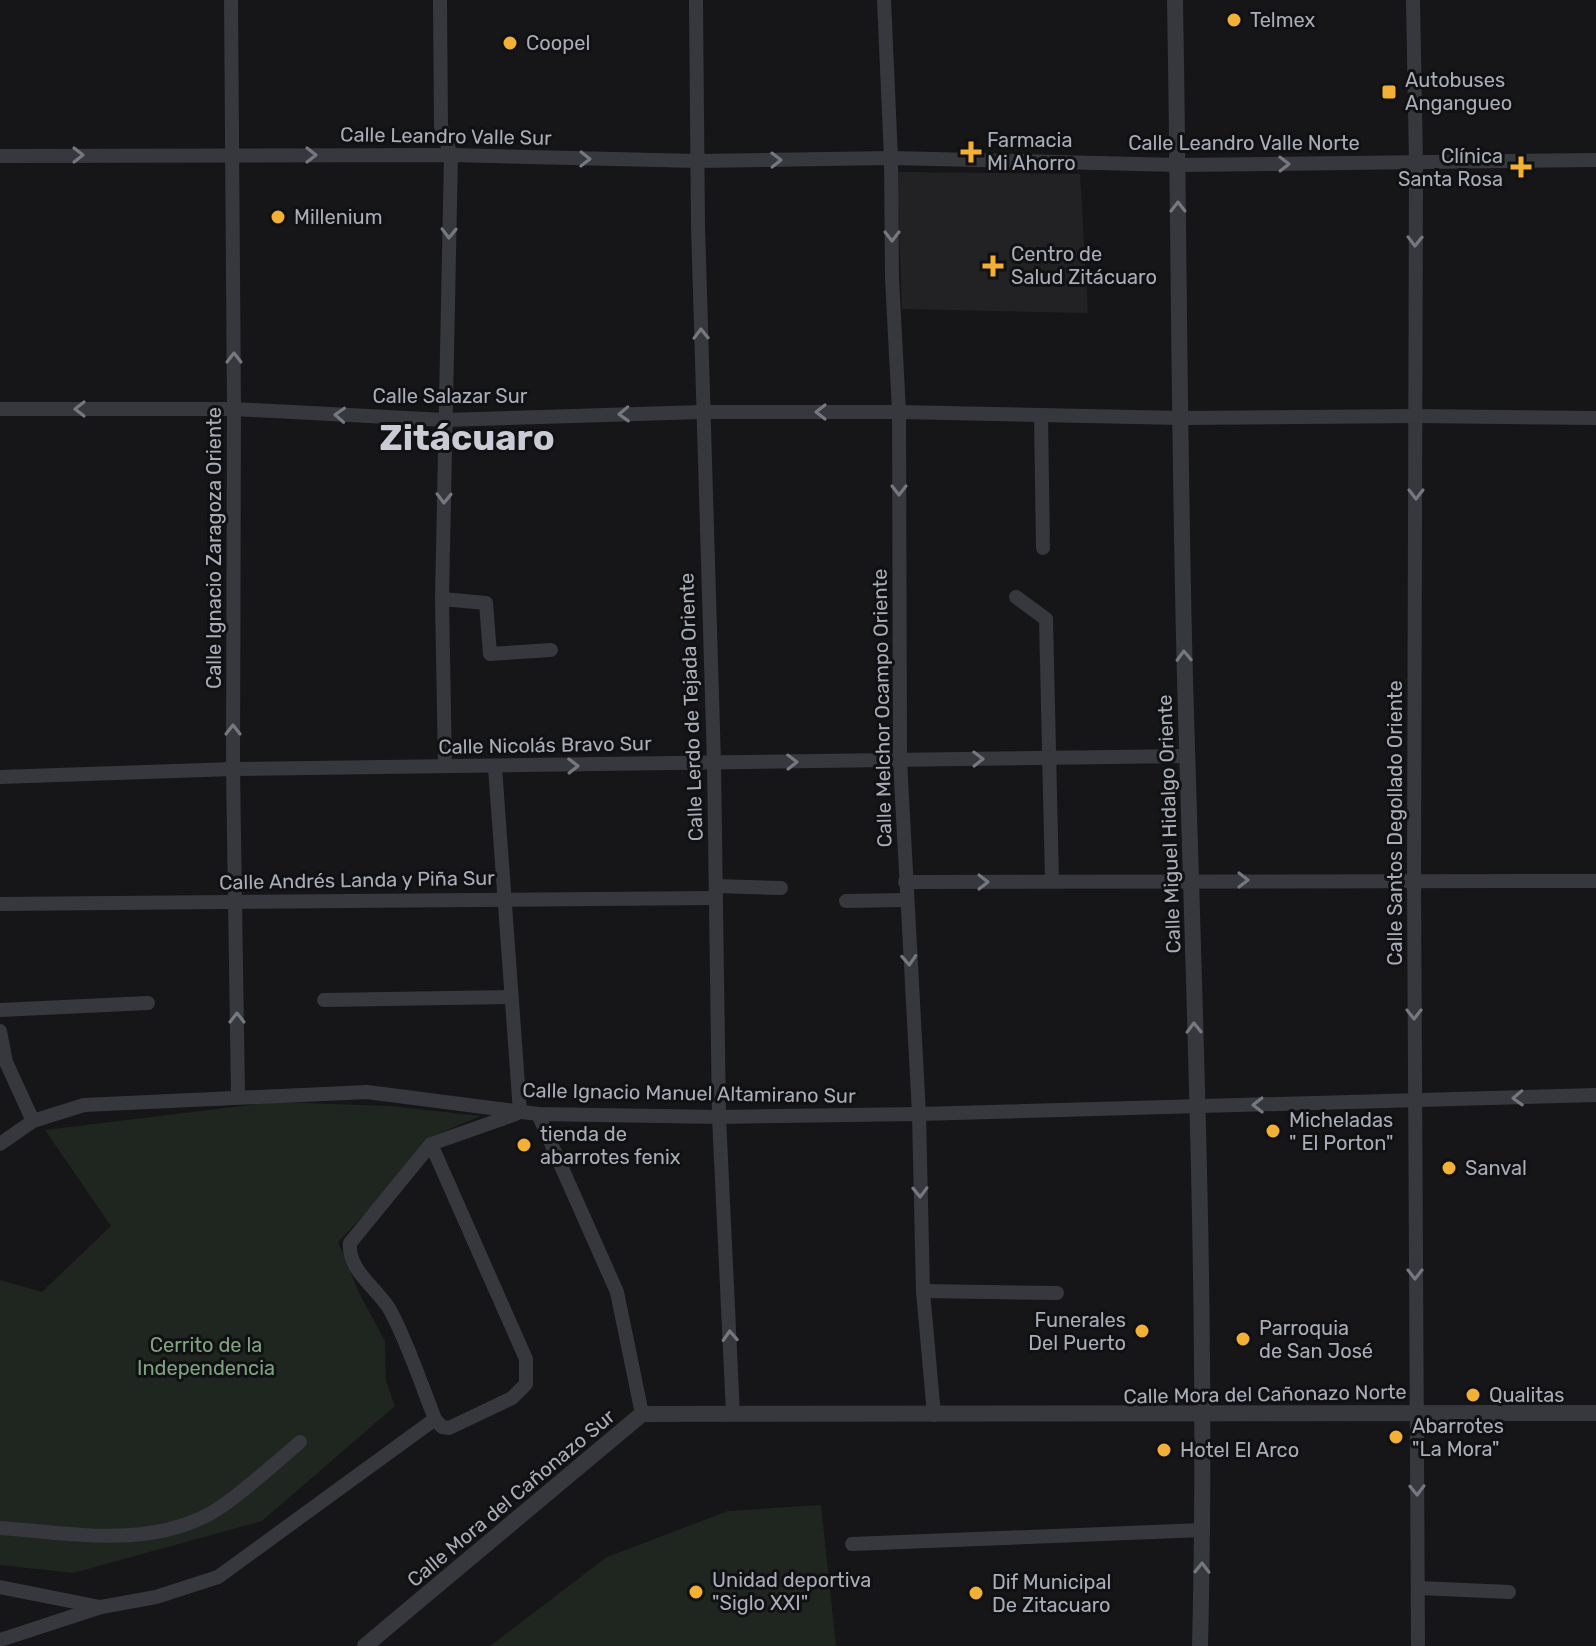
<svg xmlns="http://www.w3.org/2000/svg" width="1596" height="1646" font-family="Rubik,sans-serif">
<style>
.built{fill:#222225}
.green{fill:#1e261f}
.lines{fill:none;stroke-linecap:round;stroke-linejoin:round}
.minor{stroke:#37383d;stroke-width:14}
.tertiary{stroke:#37383d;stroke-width:16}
.oneway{stroke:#757881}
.poi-dot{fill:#f2b134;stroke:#111113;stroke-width:3}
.labels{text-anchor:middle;stroke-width:6;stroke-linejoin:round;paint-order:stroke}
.poi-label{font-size:20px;fill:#a8adb8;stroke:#111113;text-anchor:start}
.street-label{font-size:20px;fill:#a8adb8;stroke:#111113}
.park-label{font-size:20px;fill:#7fa381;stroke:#111113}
.town-label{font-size:36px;font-weight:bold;fill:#c9ccd4;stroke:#111113}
</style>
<rect width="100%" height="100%" fill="#161618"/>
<path class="built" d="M897 172 1080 174 1088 313 902 309Z"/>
<g class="green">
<path d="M274 1102 390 1106 481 1116 428 1138 431 1144 338 1242 360 1295 385 1341 386 1381 395 1406 262 1521 73 1573 0 1565V1280L42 1292 111 1226 45 1130Z"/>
<path d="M821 1505 836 1646H490L607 1557 728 1511Z"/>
</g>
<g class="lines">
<g class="minor">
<path d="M231 0 234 409 233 769 238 1096"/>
<path d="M440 0 441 126 451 155 442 599 445 766"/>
<path d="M696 0 698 226 714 763 719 1117 733 1414"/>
<path d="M884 0 891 158 892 278 899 412 900 760 919 1114 923 1291 934 1415"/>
<path d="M1413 0 1416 163 1414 880 1418 1646"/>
<path d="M0 156 451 155 698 161 891 158 1178 165 1596 160"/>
<path d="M0 409H234L445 420 702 412H899L1182 418 1416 416 1596 418"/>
<path d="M1041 416 1043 548"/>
<path d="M1016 597 1046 619 1052 881"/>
<path d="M442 599 486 603 490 654 551 650"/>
<path d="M495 767 520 1112"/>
<path d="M0 777 233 769 1187 756"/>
<path d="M905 882 1596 881"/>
<path d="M716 886 781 888"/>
<path d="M846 901 906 900"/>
<path d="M0 904 715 898"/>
<path d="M324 1000 510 997"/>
<path d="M0 1010 148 1003"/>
<path d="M0 1031 6 1062 33 1121"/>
<path d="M538 1114 617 1292 642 1414"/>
<path d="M0 1144 33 1121 84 1105 367 1092 538 1114 719 1117 919 1114 1596 1095"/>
<path d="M431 1144 526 1359V1384L512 1398 449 1428 442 1427 435 1419C421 1384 408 1343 390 1310 378 1289 347 1270 350 1243L431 1144 516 1114"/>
<path d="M923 1291 1057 1293"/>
<path d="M0 1528C70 1533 149 1549 213 1512 240 1496 275 1463 300 1442"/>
<path d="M852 1544 1203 1530"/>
<path d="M0 1587 100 1607"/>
<path d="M1419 1588 1509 1592"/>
<path d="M0 1640 101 1607 156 1597 218 1577 435 1419"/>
</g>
<g class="tertiary">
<path d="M1175 0C1179 226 1179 452 1185 678 1194 1001 1208 1324 1200 1646"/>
<path d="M365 1646 642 1414 1596 1413"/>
</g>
</g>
<defs><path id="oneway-chevron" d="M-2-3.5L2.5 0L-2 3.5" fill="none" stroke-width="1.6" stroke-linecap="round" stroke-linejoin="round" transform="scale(2)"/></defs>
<g class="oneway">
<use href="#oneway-chevron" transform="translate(78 155)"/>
<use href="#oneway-chevron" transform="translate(311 155)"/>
<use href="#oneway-chevron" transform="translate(585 159) rotate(1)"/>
<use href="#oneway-chevron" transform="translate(776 160) rotate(-1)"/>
<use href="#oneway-chevron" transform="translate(1284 164) rotate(-1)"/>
<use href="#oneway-chevron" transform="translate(1178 207) rotate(-90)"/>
<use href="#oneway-chevron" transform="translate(449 233) rotate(91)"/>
<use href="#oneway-chevron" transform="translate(892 236) rotate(90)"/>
<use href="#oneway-chevron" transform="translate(1415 241) rotate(91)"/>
<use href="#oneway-chevron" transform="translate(701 334) rotate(-91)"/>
<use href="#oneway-chevron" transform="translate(234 358) rotate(-90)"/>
<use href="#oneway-chevron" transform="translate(80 409) rotate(-180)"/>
<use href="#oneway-chevron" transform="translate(821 412) rotate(-180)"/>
<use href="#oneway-chevron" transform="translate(624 414) rotate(178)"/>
<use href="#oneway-chevron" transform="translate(340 415) rotate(-177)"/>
<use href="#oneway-chevron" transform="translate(899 490) rotate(90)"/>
<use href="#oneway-chevron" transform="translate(1416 494) rotate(90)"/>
<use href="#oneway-chevron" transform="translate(444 498) rotate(91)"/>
<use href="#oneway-chevron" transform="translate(1184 656) rotate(-92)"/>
<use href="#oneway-chevron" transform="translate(233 730) rotate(-90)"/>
<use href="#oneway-chevron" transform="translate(978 759) rotate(-1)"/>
<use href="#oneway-chevron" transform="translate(792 762) rotate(-1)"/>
<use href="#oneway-chevron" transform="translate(573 766) rotate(-1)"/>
<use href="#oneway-chevron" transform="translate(1243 880)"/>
<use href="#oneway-chevron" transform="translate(983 882)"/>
<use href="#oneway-chevron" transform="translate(909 960) rotate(87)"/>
<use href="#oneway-chevron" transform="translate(1414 1014) rotate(90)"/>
<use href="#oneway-chevron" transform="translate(237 1018) rotate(-90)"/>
<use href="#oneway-chevron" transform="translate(1194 1028) rotate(-91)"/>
<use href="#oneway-chevron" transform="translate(1518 1098) rotate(178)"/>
<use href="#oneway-chevron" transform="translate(1258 1105) rotate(179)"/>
<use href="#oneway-chevron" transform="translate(920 1192) rotate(89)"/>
<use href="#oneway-chevron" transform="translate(1415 1274) rotate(90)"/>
<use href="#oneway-chevron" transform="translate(730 1336) rotate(-93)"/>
<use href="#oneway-chevron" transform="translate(1417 1490) rotate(89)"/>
<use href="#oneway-chevron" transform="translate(1202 1568) rotate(-89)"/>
</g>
<g class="poi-dot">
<circle cx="1234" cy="20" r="8"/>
<circle cx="510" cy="43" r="8"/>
<rect x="1381" y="84" width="16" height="16" rx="4"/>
<path d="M967 140h8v8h8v8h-8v8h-8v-8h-8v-8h8z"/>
<path d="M1517 155h8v8h8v8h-8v8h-8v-8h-8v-8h8z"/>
<circle cx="278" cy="217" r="8"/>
<path d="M989 254h8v8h8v8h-8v8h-8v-8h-8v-8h8z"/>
<circle cx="1273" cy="1131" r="8"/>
<circle cx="524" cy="1145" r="8"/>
<circle cx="1449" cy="1168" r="8"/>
<circle cx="1142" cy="1331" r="8"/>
<circle cx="1243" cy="1339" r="8"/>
<circle cx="1473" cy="1395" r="8"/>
<circle cx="1396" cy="1437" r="8"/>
<circle cx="1164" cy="1450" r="8"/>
<circle cx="696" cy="1592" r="8"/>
<circle cx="976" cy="1593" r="8"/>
</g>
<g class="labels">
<g class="poi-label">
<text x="1250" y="27">Telmex</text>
<text x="526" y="50">Coopel</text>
<text x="1405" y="87">Autobuses<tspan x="1405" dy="23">Angangueo</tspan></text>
<text x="987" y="147">Farmacia<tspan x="987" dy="23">Mi Ahorro</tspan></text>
<text x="1503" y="163" text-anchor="end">Clínica<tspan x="1503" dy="23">Santa Rosa</tspan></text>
<text x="294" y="224">Millenium</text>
<text x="1011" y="261">Centro de<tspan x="1011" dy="23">Salud Zitácuaro</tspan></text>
<text x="1289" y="1127">Micheladas<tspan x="1289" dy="23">" El Porton"</tspan></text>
<text x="540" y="1141">tienda de<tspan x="540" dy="23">abarrotes fenix</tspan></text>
<text x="1465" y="1175">Sanval</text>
<text x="1126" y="1327" text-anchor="end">Funerales<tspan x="1126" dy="23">Del Puerto</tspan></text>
<text x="1259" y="1335">Parroquia<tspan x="1259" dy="23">de San José</tspan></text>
<text x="1489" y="1402">Qualitas</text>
<text x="1412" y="1433">Abarrotes<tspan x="1412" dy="23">"La Mora"</tspan></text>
<text x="1180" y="1457">Hotel El Arco</text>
<text x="712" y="1587">Unidad deportiva<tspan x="712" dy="23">"Siglo XXI"</tspan></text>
<text x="992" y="1589">Dif Municipal<tspan x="992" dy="23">De Zitacuaro</tspan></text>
</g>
<g class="street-label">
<text transform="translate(446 136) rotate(1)" y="7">Calle Leandro Valle Sur</text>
<text x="1244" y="150">Calle Leandro Valle Norte</text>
<text x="450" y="403">Calle Salazar Sur</text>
<text transform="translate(214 548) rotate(-90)" y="7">Calle Ignacio Zaragoza Oriente</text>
<text transform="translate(691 707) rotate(-92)" y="7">Calle Lerdo de Tejada Oriente</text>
<text transform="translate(882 708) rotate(-91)" y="7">Calle Melchor Ocampo Oriente</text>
<text transform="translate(545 745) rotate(-1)" y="7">Calle Nicolás Bravo Sur</text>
<text transform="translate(1395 823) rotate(-90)" y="7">Calle Santos Degollado Oriente</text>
<text transform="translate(1169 824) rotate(-92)" y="7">Calle Miguel Hidalgo Oriente</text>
<text transform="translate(357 880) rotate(-1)" y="7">Calle Andrés Landa y Piña Sur</text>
<text transform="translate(689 1093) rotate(1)" y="7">Calle Ignacio Manuel Altamirano Sur</text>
<text transform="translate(1265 1394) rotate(-1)" y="7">Calle Mora del Cañonazo Norte</text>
<text transform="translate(511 1498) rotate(-40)" y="7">Calle Mora del Cañonazo Sur</text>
</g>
<g class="park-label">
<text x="206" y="1352">Cerrito de la<tspan x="206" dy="23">Independencia</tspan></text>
</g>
<g class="town-label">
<text x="467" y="450">Zitácuaro</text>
</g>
</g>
</svg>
